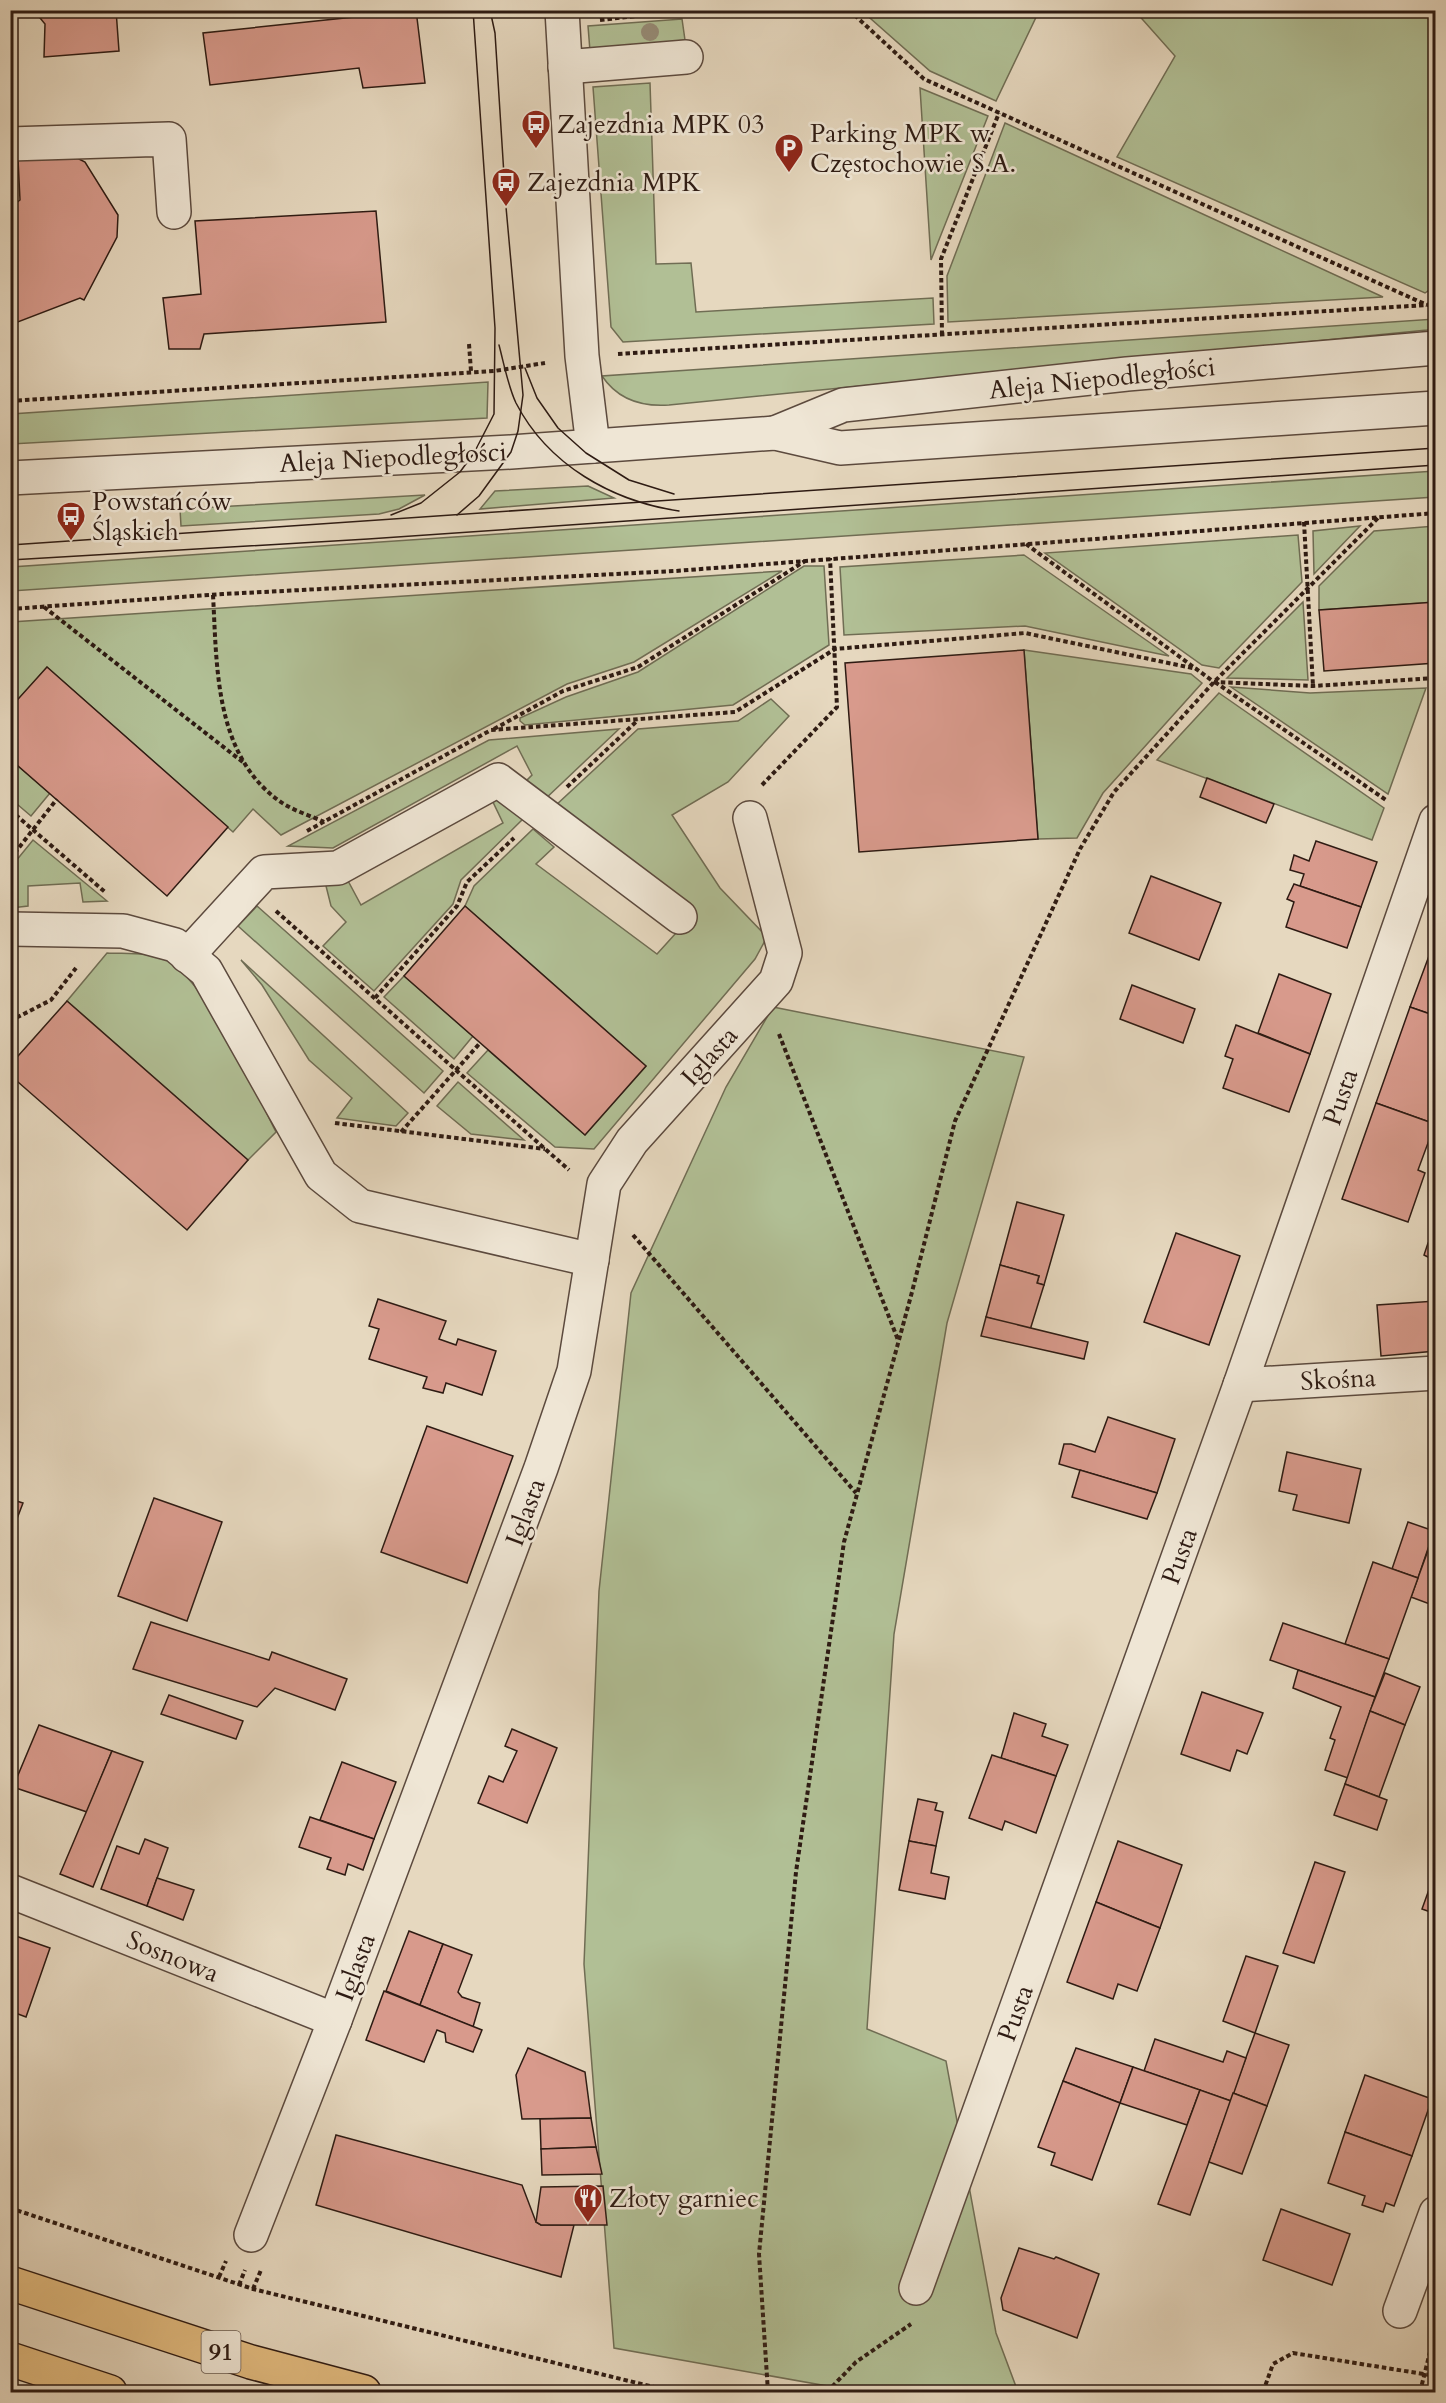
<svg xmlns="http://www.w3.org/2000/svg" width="1446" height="2403" font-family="Cardo,serif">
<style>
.green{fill:#b1bf95;stroke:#706d54;stroke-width:1.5}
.building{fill:#d89a8c;stroke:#2e1b13;stroke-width:1.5}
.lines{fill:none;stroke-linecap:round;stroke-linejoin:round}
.minor-casing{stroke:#5c4a3e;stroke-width:36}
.major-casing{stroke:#2e1b13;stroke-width:36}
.path{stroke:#2e1b13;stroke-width:4;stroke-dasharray:4.5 3;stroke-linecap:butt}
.minor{stroke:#efe6d5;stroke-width:33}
.major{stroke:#e3bc80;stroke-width:33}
.tram{stroke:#2e1b13;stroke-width:1.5}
.path-bridge{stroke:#2e1b13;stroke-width:4;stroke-dasharray:4.5 3;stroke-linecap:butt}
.tree{fill:#968b76}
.labels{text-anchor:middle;stroke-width:5;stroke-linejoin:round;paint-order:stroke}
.shield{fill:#efe6d5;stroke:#68584d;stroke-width:1.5}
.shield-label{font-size:24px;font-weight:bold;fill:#2e1b13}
.poi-label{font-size:26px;fill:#2e1b13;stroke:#efe6d5;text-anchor:start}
.street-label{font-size:26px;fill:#2e1b13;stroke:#efe6d5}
</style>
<rect width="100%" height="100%" fill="#e6d8bf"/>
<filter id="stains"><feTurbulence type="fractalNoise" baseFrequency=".00333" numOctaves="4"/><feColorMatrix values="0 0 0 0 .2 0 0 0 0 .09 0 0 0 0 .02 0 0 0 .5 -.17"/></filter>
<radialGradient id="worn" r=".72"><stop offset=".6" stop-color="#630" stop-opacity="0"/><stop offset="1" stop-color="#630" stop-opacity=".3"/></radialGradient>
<g class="green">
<path d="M862 11H1039L996 101 930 71Z"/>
<path d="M1135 11H1435V286L1425 293 1117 157 1175 56Z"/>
<path d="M682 19 685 40 590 51 588 26Z"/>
<path d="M650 83 656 264 691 263 696 312 933 298 934 324 623 342 611 327 593 87Z"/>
<path d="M920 88 988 116 931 260Z"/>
<path d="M1005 123 1383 297 948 322 947 276Z"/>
<path d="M1435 319V327L1427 330 669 405C641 407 618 400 602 376Z"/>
<path d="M488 382 487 418 11 444V414Z"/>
<path d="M1435 471V497L11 591V567Z"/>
<path d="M588 486 614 498 480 509 495 491Z"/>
<path d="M425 495 399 509 379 514 181 526 180 509Z"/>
<path d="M1360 526 1314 574 1313 531Z"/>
<path d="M1435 526V602L1319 610V586L1374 531Z"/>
<path d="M1298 535 1302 582 1219 668 1202 665 1045 553Z"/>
<path d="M1024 555 1169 656 1025 626 844 635 840 567Z"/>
<path d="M804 566H824L829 645 733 705 525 725 520 721V718L566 697 638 672Z"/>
<path d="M782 571 634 662 567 684 281 835 253 809 233 832 47 667 11 708V622Z"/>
<path d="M1303 602 1308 680 1227 678Z"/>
<path d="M1024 650 1191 674 1202 683 1103 793 1077 838 1038 839Z"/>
<path d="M1231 687 1310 693 1426 688 1388 794Z"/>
<path d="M1219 693 1384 808 1372 840 1157 760Z"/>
<path d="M771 699 789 716 728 782 672 815 720 888 767 937 755 959 594 1149 555 1147 467 1073 488 1050 585 1135 646 1066 465 906 474 886 533 829 554 847 536 864 657 954 695 912 554 807 638 729 738 721Z"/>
<path d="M619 729 543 801 522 785 532 775 517 746 333 848 288 846 489 740Z"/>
<path d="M10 759 50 793 31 816 11 799Z"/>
<path d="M503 795 528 814 461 880 453 904 374 991 323 946 346 922 331 906 324 878 347 879 361 905 503 823 492 800Z"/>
<path d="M33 840 107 901 83 902 80 883 28 886V906L11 908V867Z"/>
<path d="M257 906 443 1071 424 1093 238 926Z"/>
<path d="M107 953C123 954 147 952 162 958 206 976 254 1089 276 1132L248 1160 67 1001Z"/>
<path d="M241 960 408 1113 396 1126 337 1118 352 1098 309 1060 262 985Z"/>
<path d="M404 976 473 1036 454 1059 384 997Z"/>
<path d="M773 1007 1024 1057 947 1323 894 1634 867 2029 946 2061 996 2333 1018 2392H861L614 2348 584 1964 599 1591 631 1293 726 1087Z"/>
<path d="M458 1082 524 1140 471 1134 437 1106Z"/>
</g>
<g class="building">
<path d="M27 10H116L119 51 44 57 45 24 36 13 26 14Z"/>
<path d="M354 10H416L425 83 363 88 359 68 210 85 203 33 354 17Z"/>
<path d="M73 156 85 162 118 215 117 237 84 300 80 298 10 325V208L20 200 18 159Z"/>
<path d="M376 211 386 322 204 334 200 349H169L163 298 201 294 195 221Z"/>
<path d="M1436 602V663L1324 671 1319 610Z"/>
<path d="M1024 650 1038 839 859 852 845 663Z"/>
<path d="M47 667 228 827 167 896 10 759V708Z"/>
<path d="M1207 778 1274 804 1266 823 1200 797Z"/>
<path d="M1316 841 1377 862 1361 907 1300 886 1304 874 1290 870 1294 855 1309 861Z"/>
<path d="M1151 876 1221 903 1199 960 1129 933Z"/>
<path d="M1294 884 1361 907 1347 948 1286 927 1294 902 1287 899Z"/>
<path d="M465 906 646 1066 585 1135 404 976Z"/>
<path d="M1436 937V1016L1410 1007Z"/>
<path d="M1279 974 1331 994 1310 1054 1258 1033Z"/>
<path d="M1132 985 1195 1009 1183 1043 1120 1019Z"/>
<path d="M67 1001 248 1160 187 1230 10 1075V1065Z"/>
<path d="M1410 1007 1436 1016 1435 1124 1376 1103Z"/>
<path d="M1236 1025 1310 1054 1289 1112 1223 1088 1233 1059 1225 1056Z"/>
<path d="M1376 1103 1435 1124 1418 1170 1425 1173 1408 1222 1342 1199Z"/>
<path d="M1017 1202 1064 1215 1044 1285 1037 1283 1039 1276 1000 1265Z"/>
<path d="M1176 1233 1240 1256 1209 1345 1144 1322Z"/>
<path d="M1428 1243 1436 1244V1261L1424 1255Z"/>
<path d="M1000 1265 1039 1276 1037 1283 1044 1285 1030 1330 986 1317Z"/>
<path d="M378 1299 446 1321 439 1339 456 1345 458 1339 496 1351 482 1395 446 1383 443 1393 423 1388 427 1377 369 1359 379 1329 369 1326Z"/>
<path d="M1436 1301V1351L1381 1356 1377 1305Z"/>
<path d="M986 1317 1088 1342 1084 1359 981 1336Z"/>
<path d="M1108 1417 1175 1439 1157 1493 1059 1464 1064 1444H1071L1095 1452Z"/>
<path d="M427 1426 513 1456 467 1583 381 1552Z"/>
<path d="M1287 1452 1361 1469 1349 1523 1293 1510 1297 1495 1279 1491Z"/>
<path d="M1080 1470 1157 1493 1147 1519 1072 1497Z"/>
<path d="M154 1498 222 1522 187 1621 118 1596Z"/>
<path d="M10 1499 23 1503 10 1537Z"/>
<path d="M1408 1522 1434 1531 1418 1578 1392 1569Z"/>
<path d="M1434 1534H1436L1435 1606 1411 1597Z"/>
<path d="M1373 1562 1418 1578 1389 1659 1345 1644Z"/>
<path d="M151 1622 269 1660 272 1652 347 1679 335 1710 275 1688 257 1707 133 1669Z"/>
<path d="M1283 1623 1389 1659 1375 1697 1270 1660Z"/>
<path d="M1298 1670 1375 1697 1348 1778 1325 1770 1335 1740 1330 1738 1341 1707 1293 1688Z"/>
<path d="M1385 1673 1420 1687 1405 1725 1370 1711Z"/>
<path d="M1202 1692 1263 1713 1247 1754 1237 1750 1230 1771 1181 1754Z"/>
<path d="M169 1695 243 1721 236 1739 161 1714Z"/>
<path d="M1370 1711 1405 1725 1379 1797 1345 1784Z"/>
<path d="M1014 1713 1046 1724 1042 1736 1068 1745 1056 1776 1001 1758Z"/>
<path d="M39 1725 112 1751 87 1812 13 1787Z"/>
<path d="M512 1729 557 1748 527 1823 478 1803 489 1776 503 1782 517 1751 505 1746Z"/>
<path d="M112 1751 143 1762 93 1887 60 1874Z"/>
<path d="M992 1755 1056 1776 1036 1833 1005 1821 1002 1830 969 1818Z"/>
<path d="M342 1762 396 1782 374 1839 320 1820Z"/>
<path d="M1345 1784 1387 1800 1377 1830 1334 1815Z"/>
<path d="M918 1799 937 1803 935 1810 943 1812 936 1846 909 1841Z"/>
<path d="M310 1817 374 1839 363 1870 348 1864 345 1875 327 1869 331 1858 299 1847Z"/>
<path d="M145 1839 168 1848 147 1906 101 1889 117 1846 139 1854Z"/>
<path d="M909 1841 936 1846 931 1873 949 1877 945 1899 899 1890Z"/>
<path d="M1118 1841 1182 1865 1160 1928 1096 1902Z"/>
<path d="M1315 1862 1345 1872 1314 1963 1283 1953Z"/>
<path d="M1436 1870V1914L1422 1909Z"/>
<path d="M157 1878 194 1890 183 1920 147 1906Z"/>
<path d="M1096 1902 1160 1928 1137 1991 1118 1984 1113 1999 1067 1982Z"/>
<path d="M409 1931 443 1944 420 2005 386 1991Z"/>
<path d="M10 1934 50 1948 26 2017 10 2011Z"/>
<path d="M443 1944 472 1955 458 1992 462 1997 480 2003 473 2027 420 2005Z"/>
<path d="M1246 1956 1278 1966 1255 2033 1223 2021Z"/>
<path d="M384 1991 482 2030 473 2052 446 2042 445 2033 437 2030 424 2062 366 2040Z"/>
<path d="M1255 2033 1289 2045 1267 2106 1233 2093Z"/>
<path d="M1155 2039 1223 2062 1227 2051 1246 2058 1231 2101 1144 2071Z"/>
<path d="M528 2048 585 2072 591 2118 522 2119 516 2075Z"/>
<path d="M1076 2048 1133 2067 1120 2103 1063 2081Z"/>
<path d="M1133 2067 1200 2090 1187 2125 1120 2103Z"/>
<path d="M1365 2075 1432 2099 1412 2156 1345 2132Z"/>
<path d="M1063 2081 1120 2103 1092 2180 1051 2165 1055 2153 1038 2147Z"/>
<path d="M1200 2090 1231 2101 1190 2215 1158 2204Z"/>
<path d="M1233 2093 1267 2106 1242 2174 1209 2162Z"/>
<path d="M591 2118 596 2147 541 2149 540 2119Z"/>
<path d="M1345 2132 1412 2156 1394 2206 1386 2203 1383 2212 1362 2205 1365 2196 1328 2183Z"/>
<path d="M336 2135 522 2185 536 2222 541 2225H574L561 2277 316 2205Z"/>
<path d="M596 2147 602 2174 542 2175 541 2149Z"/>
<path d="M603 2186 607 2225H541L536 2222 541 2187Z"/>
<path d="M1281 2209 1350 2234 1332 2285 1263 2260Z"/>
<path d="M1019 2248 1054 2259 1056 2257 1099 2274 1077 2338 1003 2310 1001 2298Z"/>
</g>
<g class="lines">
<g class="minor-casing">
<g id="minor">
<path d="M562 10 582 356 593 446"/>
<path d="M565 67 686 57"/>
<path d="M10 144 169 139 174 212"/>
<path d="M775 433 843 405 1127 374 1436 348"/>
<path d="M10 478 511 452 775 433 840 448 1436 408"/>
<path d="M10 929 123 931 175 945 206 971 321 1175 360 1206 592 1260"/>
<path d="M187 956 264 872 338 868 498 780 680 917"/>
<path d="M1240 1385 1436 1373"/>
<path d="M10 1891 335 2020"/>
<path d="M251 2235 335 2020 541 1468 574 1371 604 1184 632 1141 776 981 785 953 750 818"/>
<path d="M916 2288 1240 1385 1436 821"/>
<path d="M1400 2311 1436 2213"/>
</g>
</g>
<g class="major-casing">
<g id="major">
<path d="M10 2283 251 2362 364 2392"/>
<path d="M10 2359 110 2392"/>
</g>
</g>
<g class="path">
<path d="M849 10 924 79 1427 305"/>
<path d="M600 20 691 10"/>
<path d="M942 335 941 259 999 113"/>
<path d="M469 344 471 371"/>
<path d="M618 354 1427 305 1436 302"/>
<path d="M10 401 494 371 545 363"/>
<path d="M1304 522 1313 686"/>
<path d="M1026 544 1214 682 1313 686 1436 678"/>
<path d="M213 595C217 665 214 753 278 800 291 810 309 815 324 822"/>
<path d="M44 607 244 763"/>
<path d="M10 609 223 594 675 571 1436 513"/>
<path d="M1215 682 1386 800"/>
<path d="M494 729 563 691 638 667 805 561"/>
<path d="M762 785 837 707 830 558"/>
<path d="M567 787 638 720"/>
<path d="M10 810 105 892"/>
<path d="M307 831 491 730 735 712 835 649 1025 633 1197 669"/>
<path d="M10 859 57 799"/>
<path d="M276 911 569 1170"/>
<path d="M375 998 457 906 467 882 514 838"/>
<path d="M10 1021 51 1000 76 968"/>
<path d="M779 1034 898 1340"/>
<path d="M335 1123 545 1149"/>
<path d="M401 1132 480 1043"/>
<path d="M633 1235 856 1493"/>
<path d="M10 2208 253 2289 674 2392"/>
<path d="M219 2277 226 2261"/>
<path d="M239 2285 245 2270"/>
<path d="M253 2289 261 2270"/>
<path d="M768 2392 759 2254 796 1872 844 1542 912 1292 955 1121 1080 849 1114 792 1214 682 1379 517"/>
<path d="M827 2392 856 2362 911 2324"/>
<path d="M1420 2392 1436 2328"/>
</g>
<use href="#minor" class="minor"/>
<use href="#major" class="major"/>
<g class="tram">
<path d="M499 345C504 364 508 386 516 403 548 465 612 501 679 511"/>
<path d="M525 368 537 398 558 428 586 453 629 480 674 494"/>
<path d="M391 515 421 503 460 472 474 453 494 414 495 328 473 10"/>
<path d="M457 515 479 496 511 452 518 431 523 395 506 207 495 33 490 10"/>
<path d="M10 545 1436 448"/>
<path d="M10 560 368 539 1436 465"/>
</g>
<path class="path-bridge" d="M1263 2392 1273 2364 1293 2353 1436 2376"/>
</g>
<circle class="tree" cx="650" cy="32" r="9"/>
<defs>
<g id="bus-pin" transform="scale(1.5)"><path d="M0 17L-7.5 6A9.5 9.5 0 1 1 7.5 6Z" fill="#8f2418" stroke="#efe6d5"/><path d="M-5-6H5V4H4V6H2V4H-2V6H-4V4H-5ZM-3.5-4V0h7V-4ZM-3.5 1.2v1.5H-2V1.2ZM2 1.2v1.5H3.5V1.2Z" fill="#fff"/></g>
<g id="parking-pin" transform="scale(1.5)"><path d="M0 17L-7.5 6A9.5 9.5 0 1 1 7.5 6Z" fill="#8f2418" stroke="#efe6d5"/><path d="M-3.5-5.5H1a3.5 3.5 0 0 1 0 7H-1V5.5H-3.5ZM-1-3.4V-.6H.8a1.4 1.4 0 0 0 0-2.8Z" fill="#fff"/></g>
<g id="restaurant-pin" transform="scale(1.5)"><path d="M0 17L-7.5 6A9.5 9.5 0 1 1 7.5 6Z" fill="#8f2418" stroke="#efe6d5"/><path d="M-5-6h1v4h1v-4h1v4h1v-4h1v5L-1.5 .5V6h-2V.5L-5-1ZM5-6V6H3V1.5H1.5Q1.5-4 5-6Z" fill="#fff"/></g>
</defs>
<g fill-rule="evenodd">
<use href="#bus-pin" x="536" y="124"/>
<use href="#parking-pin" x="789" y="148"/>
<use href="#bus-pin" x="506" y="182"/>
<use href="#bus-pin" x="71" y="516"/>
<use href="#restaurant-pin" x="588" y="2198"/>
</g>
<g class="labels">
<rect class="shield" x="201.5" y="2331" width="39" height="42" rx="4.5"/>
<g class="shield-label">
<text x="221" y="2360">91</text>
</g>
<g class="poi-label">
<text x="557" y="133">Zajezdnia MPK 03</text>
<text x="810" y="142">Parking MPK w<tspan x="810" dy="30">Częstochowie S.A.</tspan></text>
<text x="527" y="191">Zajezdnia MPK</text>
<text x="92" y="510">Powstańców<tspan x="92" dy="30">Śląskich</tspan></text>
<text x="609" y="2207">Złoty garniec</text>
</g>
<g class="street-label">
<text transform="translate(1102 378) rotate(-6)" y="9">Aleja Niepodległości</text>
<text transform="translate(393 457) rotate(-3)" y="9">Aleja Niepodległości</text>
<text transform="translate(709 1056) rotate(-48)" y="9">Iglasta</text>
<text transform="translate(1340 1097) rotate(-71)" y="9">Pusta</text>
<text transform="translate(1338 1379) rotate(-3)" y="9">Skośna</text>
<text transform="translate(525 1512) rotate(-70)" y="9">Iglasta</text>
<text transform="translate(1179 1556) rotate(-70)" y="9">Pusta</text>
<text transform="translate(173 1956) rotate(22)" y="9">Sosnowa</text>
<text transform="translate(355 1967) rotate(-70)" y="9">Iglasta</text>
<text transform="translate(1015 2013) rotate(-70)" y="9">Pusta</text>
</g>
</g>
<rect width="1446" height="2403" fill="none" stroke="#e6d8bf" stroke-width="36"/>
<rect x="12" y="12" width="1422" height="2379" fill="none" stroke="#2e1b13" stroke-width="3"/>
<rect x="18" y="18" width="1410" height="2367" fill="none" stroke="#2e1b13" stroke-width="1.5"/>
<rect width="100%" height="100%" filter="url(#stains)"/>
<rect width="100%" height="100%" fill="url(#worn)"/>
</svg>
